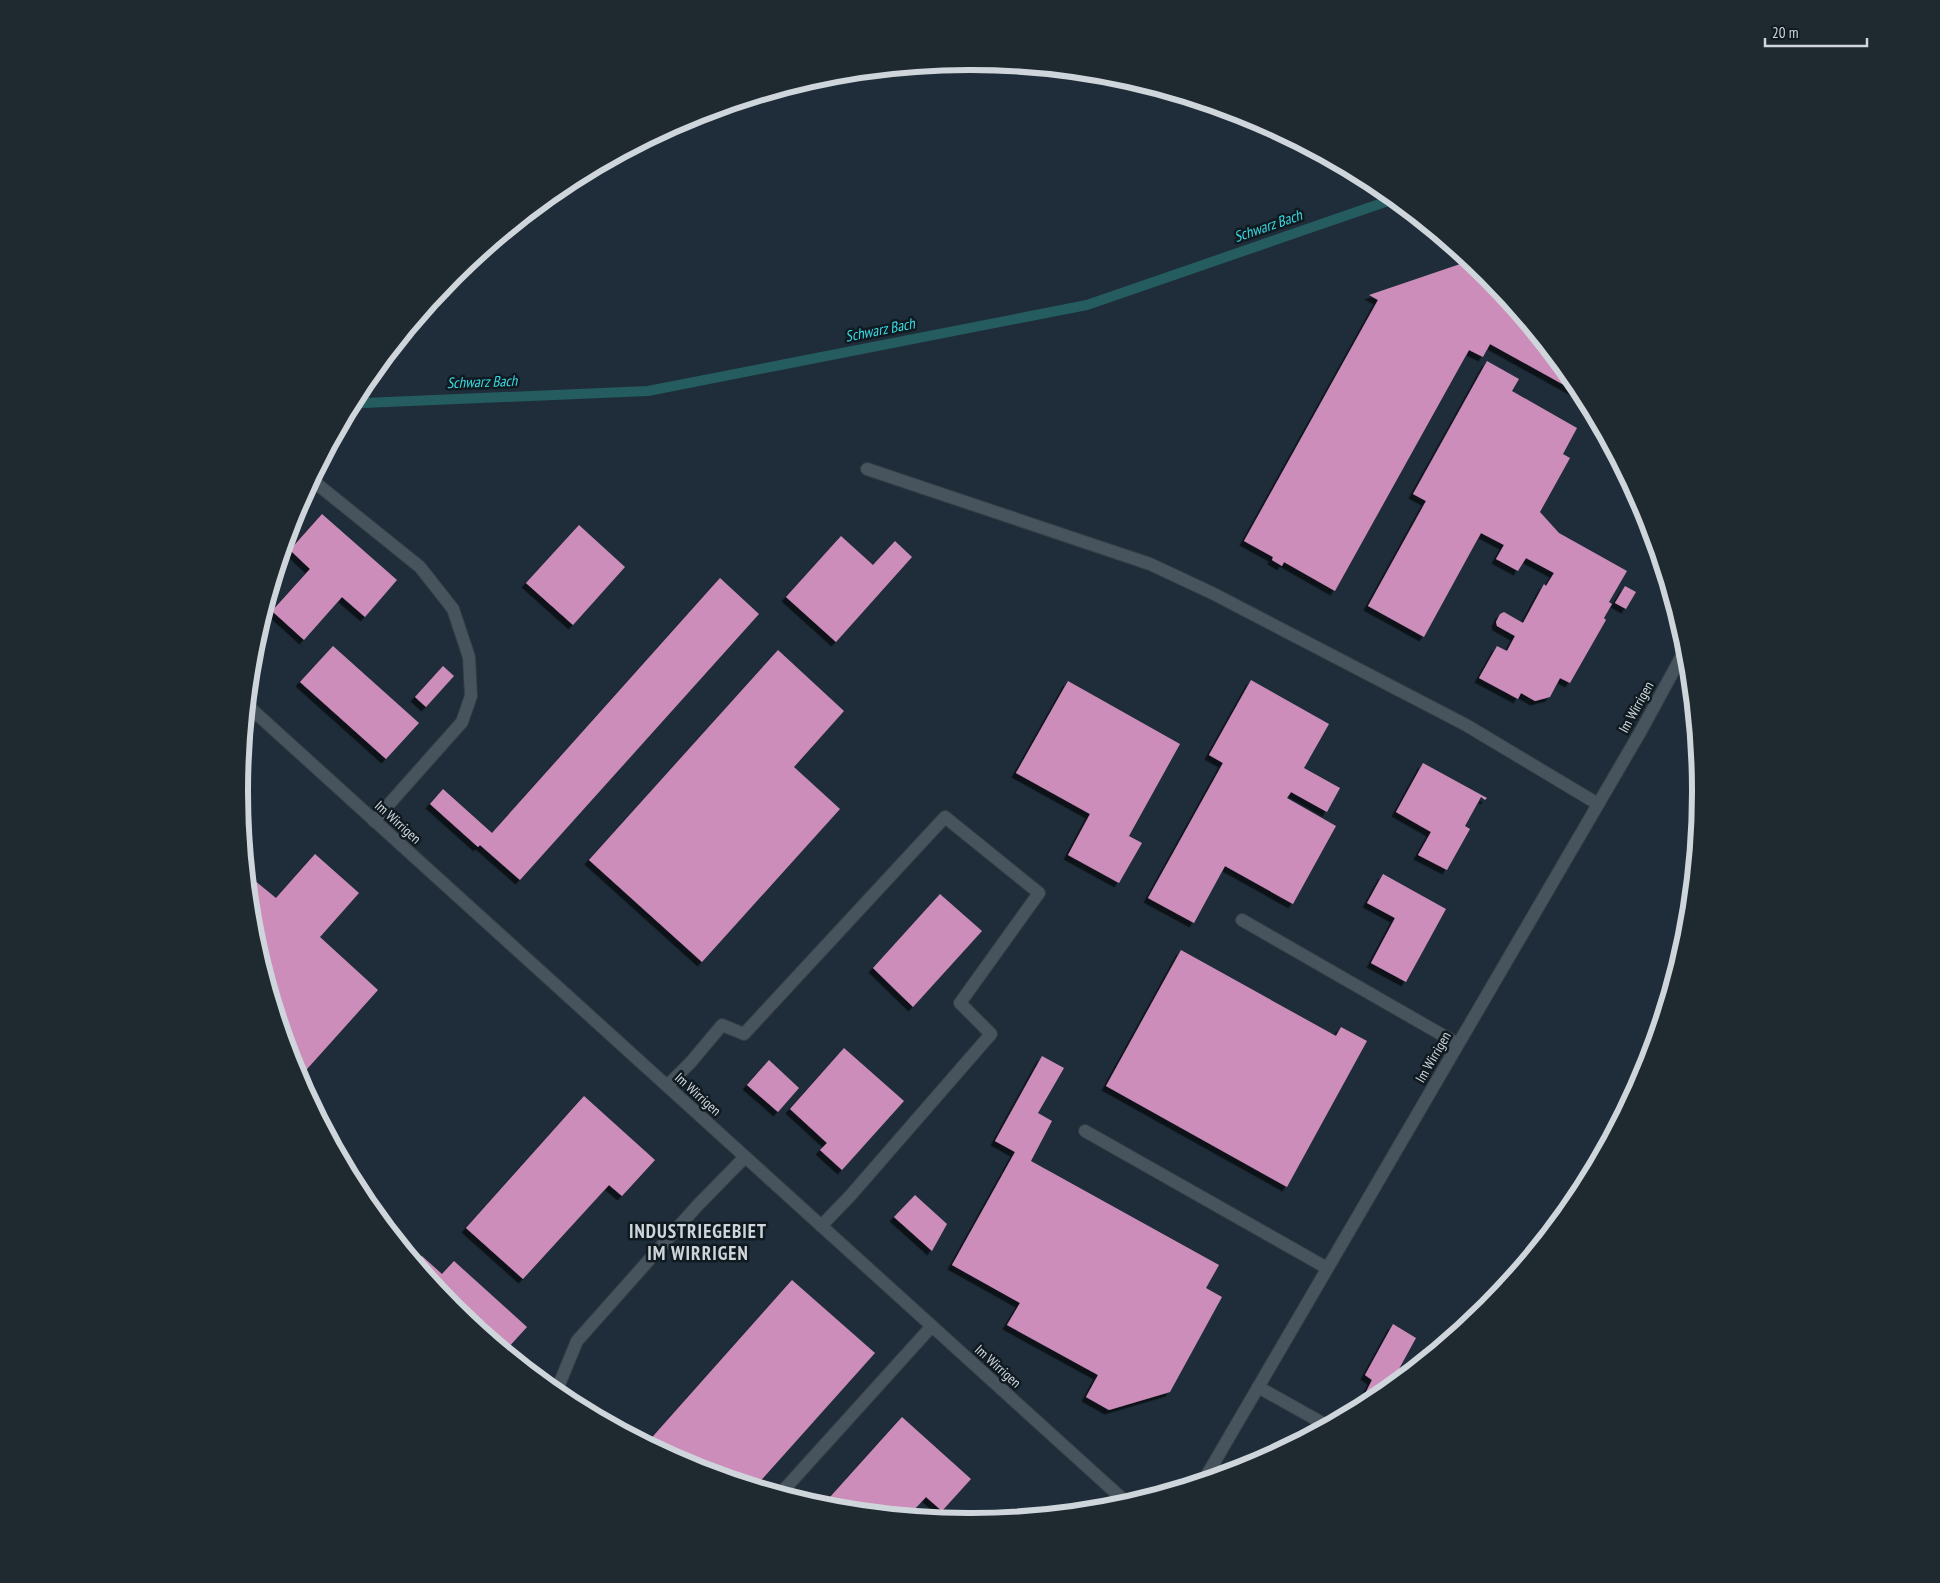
<svg xmlns="http://www.w3.org/2000/svg" width="1940" height="1583" font-family="'PT Sans Narrow',sans-serif">
<style>
.built{fill:#1e2d39}
.lines{fill:none;stroke-linecap:round;stroke-linejoin:round}
.stream{stroke:#245c5f;stroke-width:10}
.building{fill:#cc8dba;filter:url(#shadow)}
.service-casing{stroke:#353d44;stroke-width:14}
.minor-casing{stroke:#353d44;stroke-width:14}
.service{stroke:#48545d;stroke-width:12}
.minor{stroke:#48545d;stroke-width:12}
.labels{text-anchor:middle;stroke-width:5;stroke-linejoin:round;paint-order:stroke}
.street-label{font-size:14px;fill:#cfd6db;stroke:#101a21}
.water-label{font-size:15px;font-style:italic;fill:#3adae2;stroke:#101a21}
.district-label{font-size:19px;font-weight:bold;letter-spacing:1px;fill:#cfd6db;stroke:#101a21}
.rim{fill:none;stroke:#cfd6db;stroke-width:6}
</style>
<defs>
<filter id="shadow"><feDropShadow dx="-4.5" dy="4.5" stdDeviation="0" flood-color="#0009"/></filter>
</defs>
<rect width="100%" height="100%" fill="#19232b"/>
<circle class="built" cx="970" cy="792" r="728"/>
<g class="lines">
<path class="stream" d="M355 401 364 403 648 391 1087 305 1394 199"/>
</g>
<g class="building">
<path d="M1469 261 1487 275 1577 386 1582 395 1490 344 1483 357 1469 350 1335 591 1284 562 1282 566 1272 560 1273 557 1244 541 1378 300 1369 295Z"/>
<path d="M1487 361 1519 379 1512 391 1577 428 1563 454 1570 458 1540 512 1559 533 1627 571 1609 602 1612 604 1604 618 1606 620 1570 683 1560 678 1550 697 1535 701 1521 693 1518 699 1479 678 1497 646 1507 651 1515 636 1497 626 1496 622 1500 614 1504 612 1523 623 1544 584 1546 586 1554 573 1526 558 1518 571 1496 559 1504 545 1481 533 1424 637 1368 606 1426 501 1413 494Z"/>
<path d="M322 514 397 580 365 617 342 597 304 640 272 611 310 569 290 550Z"/>
<path d="M579 525 625 567 573 625 526 583Z"/>
<path d="M841 536 873 565 895 541 912 557 836 642 786 597Z"/>
<path d="M720 578 759 614 520 880 480 845 478 847 430 804 443 789 492 833Z"/>
<path d="M1625 586 1636 592 1626 609 1615 603Z"/>
<path d="M333 646 419 723 386 759 300 682Z"/>
<path d="M778 650 844 711 794 767 840 809 702 962 589 860Z"/>
<path d="M443 666 454 676 426 707 415 697Z"/>
<path d="M1251 680 1329 724 1304 768 1340 788 1327 812 1291 792 1287 798 1336 826 1293 904 1225 866 1194 923 1148 898 1223 763 1209 755Z"/>
<path d="M1068 681 1180 744 1129 836 1142 843 1119 883 1068 855 1090 814 1016 773Z"/>
<path d="M1423 763 1487 798 1485 800 1481 797 1465 826 1470 829 1447 870 1418 855 1431 832 1396 812Z"/>
<path d="M315 854 359 893 320 937 378 990 299 1078 295 1071 254 934 248 875 276 898Z"/>
<path d="M1383 874 1446 909 1406 982 1371 963 1395 918 1367 903Z"/>
<path d="M940 894 982 931 913 1007 873 968Z"/>
<path d="M1181 950 1336 1036 1341 1027 1367 1041 1287 1187 1106 1086Z"/>
<path d="M844 1048 904 1101 842 1170 820 1150 827 1143 790 1109Z"/>
<path d="M1042 1056 1064 1068 1038 1113 1052 1121 1031 1161 1219 1265 1206 1288 1222 1297 1170 1392 1109 1410 1086 1397 1098 1375 1007 1325 1020 1303 952 1265 1015 1152 995 1141Z"/>
<path d="M769 1060 799 1088 778 1112 747 1085Z"/>
<path d="M584 1096 655 1160 622 1196 609 1185 523 1279 466 1228Z"/>
<path d="M915 1195 947 1224 932 1251 894 1217Z"/>
<path d="M422 1256 442 1274 454 1261 527 1327 506 1350 453 1308 416 1262Z"/>
<path d="M792 1280 875 1353 756 1486 690 1466 647 1443Z"/>
<path d="M1393 1324 1416 1338 1388 1389 1375 1399 1358 1408 1372 1380 1365 1375Z"/>
<path d="M902 1417 971 1479 942 1511 926 1497 913 1511 919 1517 822 1506Z"/>
</g>
<g class="lines">
<g class="service-casing">
<g id="service">
<path d="M867 469 1150 564 1212 593 1466 725 1598 804"/>
<path d="M312 480 420 567 453 609 469 657 471 696 462 722 374 821"/>
<path d="M1242 920 1458 1044"/>
<path d="M667 1086 691 1062 722 1025 744 1034 945 817 1039 893 960 1003 991 1034 850 1196 821 1226"/>
<path d="M1085 1131 1327 1268"/>
<path d="M1258 1387 1326 1425"/>
<path d="M556 1392 577 1341 697 1206 745 1157"/>
<path d="M781 1493 932 1326"/>
</g>
</g>
<g class="minor-casing">
<g id="minor">
<path d="M248 706 1127 1503"/>
<path d="M1204 1480 1642 729 1686 648"/>
</g>
</g>
<use href="#service" class="service"/>
<use href="#minor" class="minor"/>
</g>
<g class="labels">
<g class="street-label">
<text transform="translate(1636 707) rotate(-61)" y="5">Im Wirrigen</text>
<text transform="translate(398 822) rotate(42)" y="5">Im Wirrigen</text>
<text transform="translate(1433 1057) rotate(-60)" y="5">Im Wirrigen</text>
<text transform="translate(698 1094) rotate(42)" y="5">Im Wirrigen</text>
<text transform="translate(998 1366) rotate(42)" y="5">Im Wirrigen</text>
</g>
<g class="water-label">
<text transform="translate(1268 226) rotate(-19)" y="5">Schwarz Bach</text>
<text transform="translate(880 330) rotate(-11)" y="5">Schwarz Bach</text>
<text transform="translate(482 382) rotate(-2)" y="5">Schwarz Bach</text>
</g>
<g class="district-label">
<text x="698" y="1238">INDUSTRIEGEBIET<tspan x="698" dy="22">IM WIRRIGEN</tspan></text>
</g>
</g>
<path d="M0 0H1940V1583H0ZM969 70H971A721 721 0 0 1 1692 791V792A721 721 0 0 1 971 1513H969A721 721 0 0 1 248 792V791A721 721 0 0 1 969 70Z" fill="#1f2930" fill-rule="evenodd"/>
<path class="rim" d="M969 70H971A721 721 0 0 1 1692 791V792A721 721 0 0 1 971 1513H969A721 721 0 0 1 248 792V791A721 721 0 0 1 969 70Z"/>
<path d="M1765 38v8h102v-8" fill="none" stroke="#cfd6db" stroke-width="2.5"/>
<text x="1772" y="38" font-size="15" fill="#cfd6db" stroke="#101a21" stroke-width="4" paint-order="stroke">20 m</text>
</svg>
